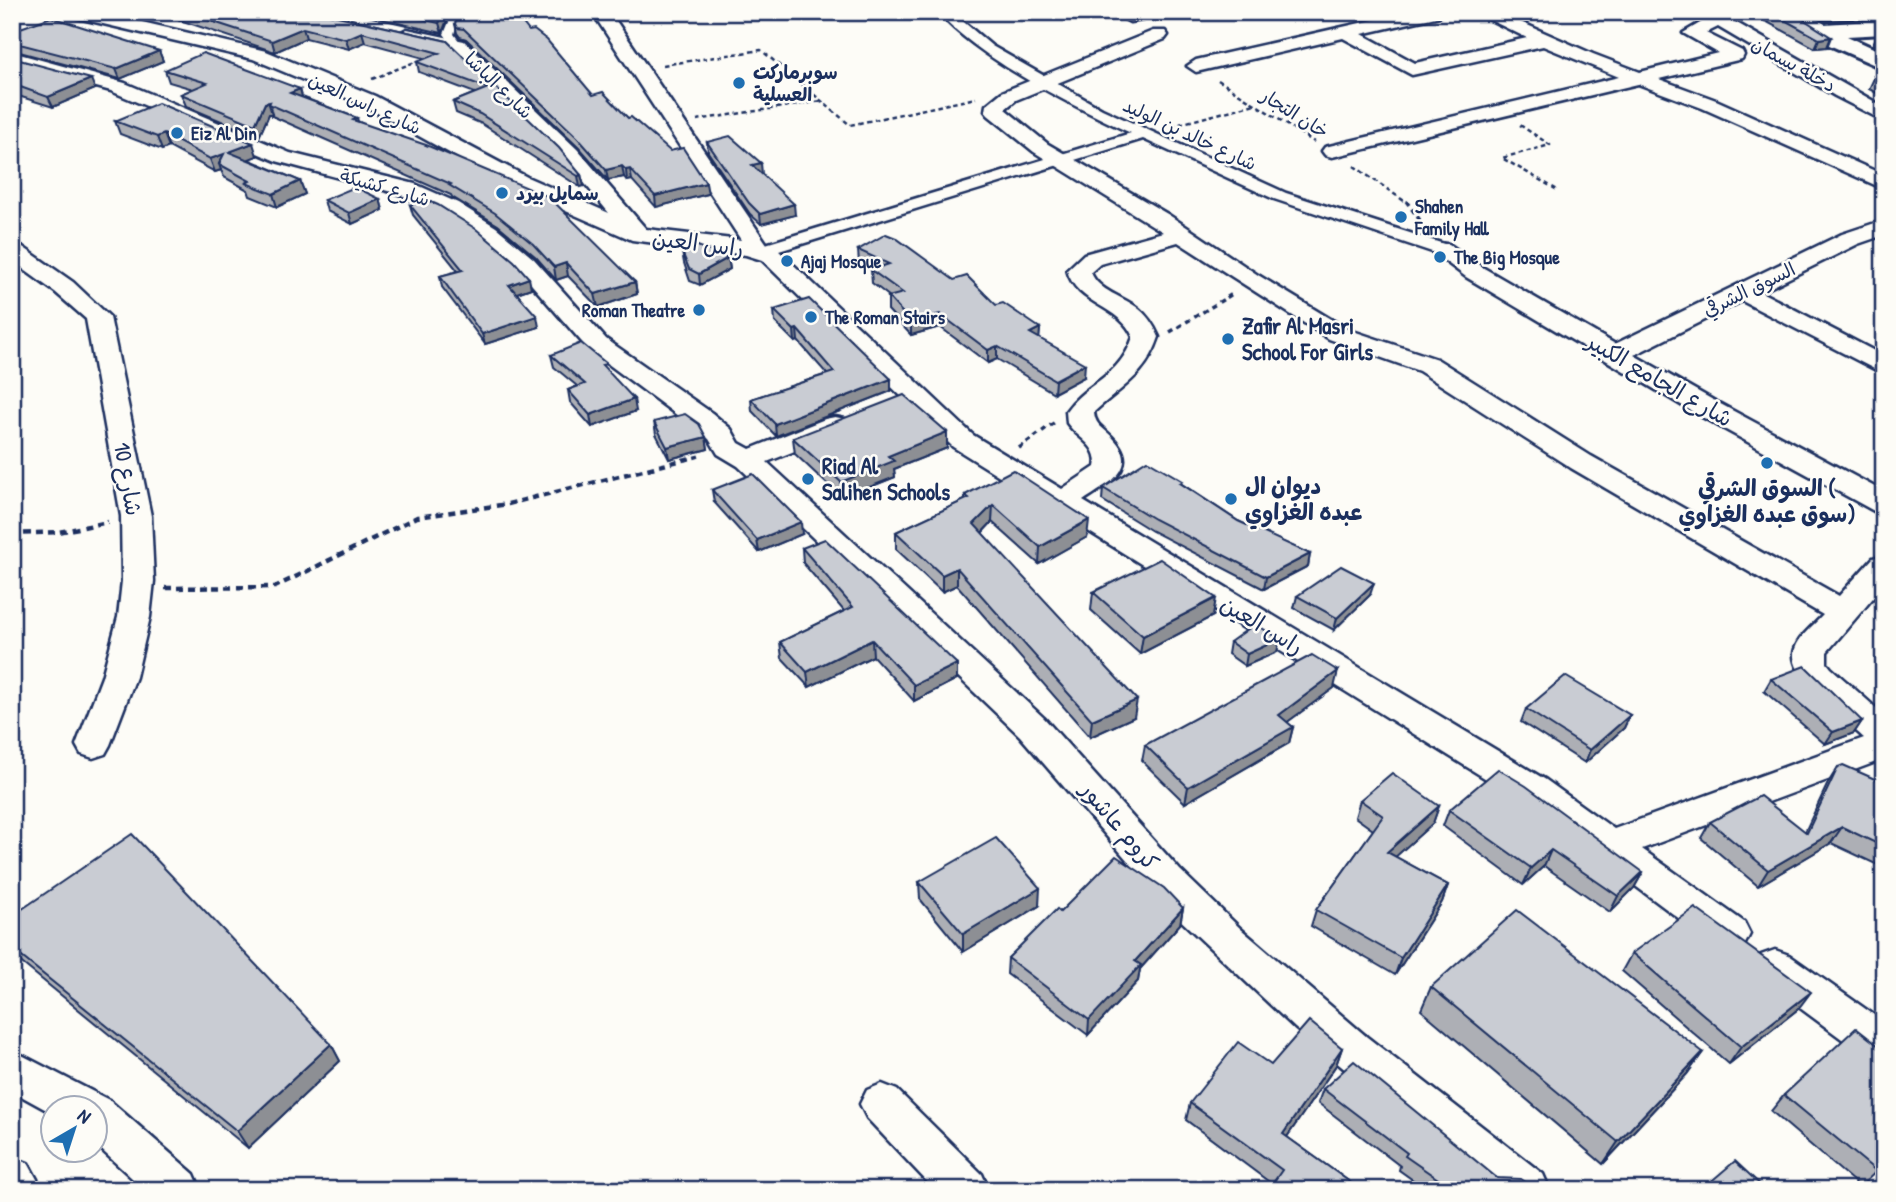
<svg xmlns="http://www.w3.org/2000/svg" width="1896" height="1202" font-family="'Patrick Hand','Playpen Sans Arabic',sans-serif">
<style>
.lines{fill:none;stroke-linecap:round;stroke-linejoin:round}
.service-casing{stroke:#1b2f5e;stroke-width:5}
.pedestrian-casing{stroke:#1b2f5e;stroke-width:5}
.minor-casing{stroke:#1b2f5e;stroke-width:5}
.secondary-casing{stroke:#1b2f5e;stroke-width:6}
.path-far2{stroke:#1b2f5e;stroke-width:2.5;stroke-dasharray:4.5 3.5;stroke-linecap:butt}
.path-far1{stroke:#1b2f5e;stroke-width:3.5;stroke-dasharray:5 4.5;stroke-linecap:butt}
.path{stroke:#1b2f5e;stroke-width:4.5;stroke-dasharray:7 5;stroke-linecap:butt}
.service{fill:#fdfcf7;fill-rule:evenodd}
.pedestrian{fill:#fdfcf7;fill-rule:evenodd}
.minor{fill:#fdfcf7;fill-rule:evenodd}
.secondary{fill:#fdfcf7;fill-rule:evenodd}
.wall{fill:#adafb5;stroke:#1b2f5e;stroke-width:2}
.shaded-wall{fill:#8d8f94;stroke:#1b2f5e;stroke-width:2}
.building{fill:#c9ccd3;stroke:#1b2f5e;stroke-width:2}
.poi-dot{fill:#1f6fb2;stroke:#fdfcf7;stroke-width:2.5}
.labels{text-anchor:middle;stroke-width:5;stroke-linejoin:round;paint-order:stroke}
.far-street-label{font-size:19px;fill:#1b2f5e;stroke:#fdfcf7}
.far-poi-label{font-size:19px;font-weight:bold;fill:#1b2f5e;stroke:#fdfcf7;text-anchor:start}
.street-label{font-size:23px;fill:#1b2f5e;stroke:#fdfcf7}
.poi-label{font-size:23px;font-weight:bold;fill:#1b2f5e;stroke:#fdfcf7;text-anchor:start}
</style>
<rect width="100%" height="100%" fill="#fdfcf7"/>
<filter id="ink" filterUnits="userSpaceOnUse"><feTurbulence type="fractalNoise" baseFrequency=".0143" numOctaves="2"/><feDisplacementMap in="SourceGraphic" scale="14" xChannelSelector="R" yChannelSelector="G"/><feConvolveMatrix kernelMatrix="1 2 1 2 8 2 1 2 1" color-interpolation-filters="sRGB"/></filter>
<g filter="url(#ink)">
<g class="lines">
<g class="service-casing">
<path id="service" d="M448 12H457L459 17 454 34 462 45 460 47H454L444 34 451 17Z"/>
</g>
<g class="pedestrian-casing">
<path id="pedestrian" d="M938 12H952L992 46 1102 109 1286 193 1447 245 1449 249 1441 254 1435 253 1274 199 1143 139 766 255 760 256 736 251 734 247 736 243 759 246 1131 133C1073 106 980 60 938 12Z"/>
</g>
<g class="minor-casing">
<g id="minor">
<path d="M66 12H99L266 51 375 96 527 177 609 213 563 157 451 49 401 38 398 34 407 29 464 41 577 149 646 229 741 240 592 12H610L769 247 778 250 973 435 1062 489 1095 467C1100 446 1078 439 1067 423L1066 411C1087 381 1119 379 1133 337 1120 305 1076 305 1067 270L1084 254 1163 232 1034 152 988 115 985 111 986 105 1002 92 1153 31H1165L1168 35 1165 39 1016 100 1005 109 1048 144 1169 215 1258 275 1347 329 1437 359 1591 456 1839 596 1873 558 1884 555V585L1827 652V663L1831 668 1884 715V759L1642 849 1744 922 1750 934 1744 946 1730 951 1716 946 1520 800 953 447 762 260 746 255 632 240 511 187 361 104 253 59 69 16ZM1178 242 1329 339 1419 371 1571 468 1823 615C1814 625 1799 636 1795 649 1785 675 1847 722 1864 738L1614 829 1546 780 1083 501C1110 483 1145 466 1108 433 1100 426 1095 423 1094 412 1121 387 1146 376 1159 337 1154 326 1149 317 1139 309 1125 297 1097 291 1091 272L1100 264Z"/>
<path d="M1170 12 1167 16 1130 22 1121 17 1128 12Z"/>
<path d="M1409 12H1443L1440 16 1362 34 1415 63 1527 38 1474 12H1498L1593 54 1640 72 1718 53 1683 33 1707 19 1709 14H1721L1884 107V121L1835 96 1718 27 1706 33 1742 51 1744 55 1742 59 1659 79 1716 100 1884 175V189L1702 108 1638 84 1332 157 1325 155 1322 151 1325 147 1619 77 1543 46 1412 75 1343 38 1196 72 1187 66 1196 60Z"/>
<path d="M12 52 125 83 290 153 415 184 458 203 496 227 534 259 606 339 712 413 731 429 739 443 750 449 825 419 835 417 845 419 849 425 845 431 767 462 1044 718 1180 870 1241 929 1367 1037 1543 1174 1550 1190H1491L1295 1028 1173 913 1020 736 738 466 718 454 709 439 588 349 518 269 480 237 442 213 399 194 276 161 111 91 12 64Z"/>
<path d="M1884 220V235L1858 244 1761 292 1884 356V374L1742 301 1634 355 1713 400 1884 492V513L1874 511 1693 412 1466 277 1429 249 1433 244H1449L1482 267 1615 344 1842 234Z"/>
<path d="M12 243 20 245 73 282 110 317 151 516 154 581 150 617 136 677 110 745 105 754 93 758 81 754 76 745 102 677 118 617 122 581 121 516 86 319 55 292 12 261Z"/>
<path d="M1775 950 1789 955 1884 1022V1065L1869 1059 1761 979 1755 967 1761 955Z"/>
<path d="M12 1050 109 1100 194 1174 201 1190H145L94 1143V1108H52V1113L12 1091Z"/>
<path d="M882 1084 897 1090 982 1174 989 1190H935L867 1118 860 1104 867 1090Z"/>
<path d="M12 1157 28 1163 43 1190H12Z"/>
</g>
</g>
<g class="secondary-casing">
<path id="secondary" d="M1778 12H1805L1825 24 1884 20V34L1847 36 1884 53V69L1827 44Z"/>
</g>
<g class="path-far2">
<path d="M519 26 557 12"/>
<path d="M663 65 761 50 850 125 976 98"/>
<path d="M372 79 425 58"/>
<path d="M1218 80 1314 142"/>
<path d="M697 120 822 101"/>
<path d="M1520 125 1550 145 1502 158 1559 191"/>
<path d="M1172 126 1255 104"/>
<path d="M1354 166 1407 203"/>
</g>
<g class="path-far1">
<path d="M1406 201 1422 223"/>
<path d="M1170 332 1234 293"/>
<path d="M1019 448 1055 422"/>
<path d="M685 460 703 455"/>
</g>
<g class="path">
<path d="M12 534 59 532 108 522"/>
<path d="M165 588 275 587 417 517 508 504 691 458"/>
</g>
<use href="#service" class="service"/>
<use href="#pedestrian" class="pedestrian"/>
<use href="#minor" class="minor"/>
<use href="#secondary" class="secondary"/>
</g>
<g class="wall">
<path d="M156 12H320L447 41 581 175 584 186 580 187 482 124 456 113 453 102 475 93 419 72 417 62 424 58 365 42 349 49 306 38 275 52Z"/>
<path d="M350 12H447L448 17 442 33Z"/>
<path d="M1749 12H1792L1827 47 1815 48Z"/>
<path d="M1810 12H1857L1853 19 1826 21Z"/>
<path d="M455 24 529 31 593 95 628 118 708 194 656 207 632 180 627 181 624 177 608 180 579 147 466 39 460 37 457 33Z"/>
<path d="M1884 30V49L1873 44 1879 31Z"/>
<path d="M12 31 159 51 163 61 120 79 12 50Z"/>
<path d="M12 58 95 89 53 107 12 94Z"/>
<path d="M165 70 300 89 302 97 357 118 358 121 635 282 637 294 598 307 568 276 556 280 536 257 498 225 452 197 451 195 272 116V114H269L259 137 186 106 181 94 193 89 169 82Z"/>
<path d="M1884 74V97L1869 89 1875 76Z"/>
<path d="M115 121 257 156 248 159 300 181 305 194 277 207 250 196 248 190 224 177 221 170 215 172 169 147 162 150 120 134Z"/>
<path d="M707 142 762 174H761L795 215 761 224 750 214 708 152Z"/>
<path d="M380 199 383 210 352 224 327 211 324 200Z"/>
<path d="M410 205 531 288 517 293 539 327 485 344 442 287 440 276 458 271 413 215Z"/>
<path d="M858 250 954 280 996 305 1040 328 1039 338 1084 377 1054 393 997 359 988 363 940 327 911 335 888 310V297H890L872 283 871 270 873 269 859 263Z"/>
<path d="M682 252 728 258 730 269 700 285 690 281 684 263Z"/>
<path d="M774 310 891 379V391L776 436 752 411 751 399 827 374 798 341 795 342 775 322Z"/>
<path d="M551 355 608 372 636 411 592 427 570 402 568 390 577 386 554 367Z"/>
<path d="M654 422 706 437 708 449 669 459 656 434Z"/>
<path d="M793 438 947 448 894 469 895 477 842 498 795 454Z"/>
<path d="M1182 484 1238 521 1310 554 1308 566 1264 589 1152 531 1102 500 1103 488Z"/>
<path d="M712 490 802 534 759 552 714 502Z"/>
<path d="M965 495 1087 537 1039 564 992 522 982 533 1134 717 1090 737 957 585 942 592 896 549V532L965 500Z"/>
<path d="M802 548 957 664V679L914 701 873 656 809 687 782 658 780 642 844 611 803 563Z"/>
<path d="M1093 592 1213 616 1140 654 1091 610Z"/>
<path d="M1370 595 1334 630 1294 608 1297 596Z"/>
<path d="M1280 639 1277 652 1245 666 1228 654 1230 642Z"/>
<path d="M1771 679 1862 721 1854 733 1825 744 1764 691Z"/>
<path d="M1334 688 1287 722 1293 727 1289 743 1185 803 1142 761 1145 745Z"/>
<path d="M1526 709 1630 715 1624 728 1585 763 1521 722Z"/>
<path d="M1838 767 1884 783V868L1831 843 1758 886 1701 838 1710 822 1805 832 1828 783Z"/>
<path d="M1360 800 1439 806 1433 823 1395 857 1448 885 1442 902 1395 975 1311 926 1316 910 1373 830 1355 817Z"/>
<path d="M1449 810 1643 872 1634 888 1610 912 1544 866 1523 885 1443 826Z"/>
<path d="M919 882 1039 906 963 952 920 899Z"/>
<path d="M1183 908 1180 924 1140 969 1138 981 1088 1035 1007 974 1008 958 1060 912Z"/>
<path d="M12 916 331 1044 340 1061 248 1148 12 955Z"/>
<path d="M1632 953 1798 1009 1729 1064 1622 971Z"/>
<path d="M1884 953V969L1876 964Z"/>
<path d="M1431 987 1703 1052 1687 1074 1603 1164 1421 1010Z"/>
<path d="M1342 1048 1336 1065 1287 1137 1361 1190 1272 1184 1186 1120 1190 1103 1271 1065Z"/>
<path d="M1884 1050V1164L1860 1187 1771 1111 1784 1095Z"/>
<path d="M1323 1089 1497 1178 1537 1190H1427L1399 1170 1400 1166 1318 1103Z"/>
</g>
<g class="shaded-wall">
<path d="M444 12H447L448 17 442 33 439 23Z"/>
<path d="M303 28 306 38 275 52 272 41Z"/>
<path d="M362 32 365 42 349 49 346 39Z"/>
<path d="M1831 37 1827 47 1815 48 1819 39Z"/>
<path d="M159 51 163 61 120 79 116 69Z"/>
<path d="M91 79 95 89 53 107 48 97Z"/>
<path d="M300 89 303 101 290 93Z"/>
<path d="M270 102 269 104 272 114H269L259 137 255 125 265 103Z"/>
<path d="M164 134 169 147 162 150 157 137Z"/>
<path d="M253 143 257 156 234 165 229 152Z"/>
<path d="M224 154 219 164 221 170 215 172 210 159Z"/>
<path d="M761 163 762 174 753 176 752 165Z"/>
<path d="M622 166 624 177 608 180 606 170Z"/>
<path d="M630 169 632 180 627 181 626 170Z"/>
<path d="M581 175 584 186 580 187 578 176Z"/>
<path d="M300 181 305 194 277 207 273 194Z"/>
<path d="M706 183 708 194 656 207 655 196Z"/>
<path d="M380 199 383 210 352 224 349 213Z"/>
<path d="M794 204 795 215 761 224 760 214Z"/>
<path d="M728 258 730 269 700 285 699 274Z"/>
<path d="M566 263 568 276 556 280 554 267Z"/>
<path d="M529 278 531 288 511 295 509 285Z"/>
<path d="M635 282 637 294 598 307 595 294Z"/>
<path d="M940 314V327L911 335V322Z"/>
<path d="M537 316 539 327 485 344 482 334Z"/>
<path d="M1040 328 1039 342 1030 333Z"/>
<path d="M797 329 798 341 795 342 794 330Z"/>
<path d="M997 346V359L988 363V350Z"/>
<path d="M1085 364 1084 377 1054 393 1055 380Z"/>
<path d="M891 379V391L776 436 775 424Z"/>
<path d="M634 399 636 411 592 427 590 415Z"/>
<path d="M947 432V448L894 469 895 477 842 498 841 482 888 456Z"/>
<path d="M706 437 708 449 669 459 667 447Z"/>
<path d="M993 505 992 522 974 541V524Z"/>
<path d="M1089 520 1087 537 1039 564 1040 547Z"/>
<path d="M801 522 802 534 759 552 757 540Z"/>
<path d="M1310 554 1308 566 1264 589 1266 577Z"/>
<path d="M957 568V585L942 592V575Z"/>
<path d="M1374 583 1370 595 1334 630 1337 618Z"/>
<path d="M1216 598 1213 616 1140 654 1143 636Z"/>
<path d="M1280 639 1277 652 1245 666 1247 654Z"/>
<path d="M872 640 873 656 809 687 807 672Z"/>
<path d="M957 664V679L914 701V685Z"/>
<path d="M1338 671 1334 688 1275 731 1279 715Z"/>
<path d="M1137 700 1134 717 1090 737 1092 720Z"/>
<path d="M1630 715 1624 728 1585 763 1590 750Z"/>
<path d="M1862 721 1854 733 1825 744 1833 732Z"/>
<path d="M1293 727 1289 743 1185 803 1188 787Z"/>
<path d="M1439 806 1433 823 1382 869 1387 852Z"/>
<path d="M1842 827 1831 843 1758 886 1768 870Z"/>
<path d="M1551 850 1544 866 1523 885 1531 868Z"/>
<path d="M1643 872 1634 888 1610 912 1618 896Z"/>
<path d="M1448 885 1442 902 1395 975 1401 958Z"/>
<path d="M1040 888 1039 906 963 952V934Z"/>
<path d="M1183 908 1180 924 1140 969 1138 981 1088 1035 1089 1020 1135 961Z"/>
<path d="M1811 992 1798 1009 1729 1064 1741 1047Z"/>
<path d="M331 1044 340 1061 248 1148 237 1131Z"/>
<path d="M1342 1048 1336 1065 1278 1150 1283 1134Z"/>
<path d="M1703 1052 1687 1074 1603 1164 1618 1142Z"/>
</g>
<g class="building">
<path d="M183 12H320L447 41 559 148 581 175 578 176 480 114 453 102 488 88 417 62 439 53 362 32 346 39 303 28 272 41Z"/>
<path d="M392 12H444L439 23Z"/>
<path d="M458 12H514L529 31 534 30 547 40 593 95 603 92 628 118 631 117 670 151 683 148 706 183 655 196 630 169 626 170 622 166 606 170 577 137 464 29 457 28 455 24Z"/>
<path d="M1770 12H1792L1831 37 1819 39Z"/>
<path d="M51 17 159 51 116 69 12 42V31Z"/>
<path d="M203 53 300 89 290 93 357 118 353 120 426 145 549 197 635 282 595 294 566 263 554 267 533 244 495 213 449 185 451 184 269 104 270 102 265 103 255 125 181 94 207 83 165 70Z"/>
<path d="M12 58 91 79 48 97 12 84Z"/>
<path d="M1884 74V80L1875 76Z"/>
<path d="M158 103 253 143 229 152 300 181 273 194 246 183 250 181 219 164 224 154 210 159 164 134 157 137 115 121Z"/>
<path d="M730 136 761 163 752 165 794 204 760 214 749 203 707 142Z"/>
<path d="M355 187 380 199 349 213 324 200Z"/>
<path d="M424 199 438 205 476 229 514 261 529 278 509 285 537 316 482 334 440 276 463 270 410 205Z"/>
<path d="M886 234 896 238 954 280 967 276 996 305 1003 303 1040 328 1030 333 1085 364 1055 380 997 346 988 350 940 314 911 322 888 297 903 293 871 270 889 264 858 250Z"/>
<path d="M695 245 728 258 699 274 689 269 682 252Z"/>
<path d="M809 299 891 379 775 424 751 399 834 372 797 329 794 330 774 310Z"/>
<path d="M581 343 607 364 602 365 634 399 590 415 568 390 585 384 551 355Z"/>
<path d="M904 395 947 432 888 456 894 461 841 482 793 438Z"/>
<path d="M685 414 699 424 706 437 667 447 654 422Z"/>
<path d="M1147 460 1183 481 1180 483 1238 521 1310 554 1266 577 1154 519 1103 488Z"/>
<path d="M1013 470 1089 520 1040 547 993 505 974 524 1137 700 1092 720 957 568 942 575 896 532 969 498 965 495Z"/>
<path d="M753 474 801 522 757 540 712 490Z"/>
<path d="M825 539 957 664 914 685 872 640 807 672 780 642 853 607 802 548Z"/>
<path d="M1160 559 1216 598 1143 636 1093 592Z"/>
<path d="M1341 566 1374 583 1337 618 1297 596Z"/>
<path d="M1255 624 1280 639 1247 654 1230 642Z"/>
<path d="M1312 655 1338 671 1279 715 1293 727 1188 787 1145 745Z"/>
<path d="M1805 666 1862 721 1833 732 1771 679Z"/>
<path d="M1565 676 1630 715 1590 750 1526 709Z"/>
<path d="M1843 765 1884 783V847L1842 827 1768 870 1710 822 1760 796 1807 833 1838 767Z"/>
<path d="M1498 769 1526 786 1643 872 1618 896 1551 850 1531 868 1449 810Z"/>
<path d="M1392 773 1439 806 1387 852 1448 885 1401 958 1316 910 1383 816 1360 800Z"/>
<path d="M132 834 331 1044 237 1131 12 949V916Z"/>
<path d="M996 838 1040 888 963 934 919 882Z"/>
<path d="M1116 856 1164 888 1183 908 1135 961 1141 965 1089 1020 1008 958 1057 909 1060 912Z"/>
<path d="M1695 908 1811 992 1741 1047 1632 953Z"/>
<path d="M1517 910 1703 1052 1618 1142 1431 987Z"/>
<path d="M1309 1021 1342 1048 1283 1134 1361 1190H1268L1282 1170 1190 1103 1238 1042 1271 1065Z"/>
<path d="M1856 1028 1884 1050V1163L1876 1171 1784 1095Z"/>
<path d="M1354 1061 1497 1178 1521 1179 1537 1190H1454L1405 1156 1407 1153 1323 1089Z"/>
<path d="M1735 1161 1766 1190H1701Z"/>
</g>
</g>
<g class="poi-dot">
<circle cx="739" cy="83" r="7"/>
<circle cx="177" cy="133" r="7"/>
<circle cx="502" cy="193" r="7"/>
<circle cx="1401" cy="217" r="7"/>
<circle cx="1440" cy="257" r="7"/>
<circle cx="787" cy="261" r="7"/>
<circle cx="699" cy="310" r="7"/>
<circle cx="811" cy="317" r="7"/>
<circle cx="1228" cy="339" r="7"/>
<circle cx="1767" cy="463" r="7"/>
<circle cx="808" cy="479" r="7"/>
<circle cx="1231" cy="499" r="7"/>
</g>
<g class="labels">
<g class="far-street-label">
<text transform="translate(1794 64) rotate(29)" y="7">دخلة بسمان</text>
<text transform="translate(499 85) rotate(44)" y="7">شارع الباشا</text>
<text transform="translate(365 103) rotate(25)" y="7">شارع راس العين</text>
<text transform="translate(1295 113) rotate(32)" y="7">خان التجار</text>
<text transform="translate(1190 134) rotate(25)" y="7">شارع خالد بن الوليد</text>
<text transform="translate(385 187) rotate(16)" y="7">شارع كشيكة</text>
<text transform="translate(1749 289) rotate(-26)" y="7">السوق الشرقي</text>
</g>
<g class="far-poi-label">
<text x="753" y="79">سوبرماركت<tspan x="753" dy="22">العسلية</tspan></text>
<text x="191" y="140">Eiz Al Din</text>
<text x="516" y="200">سمايل بيرد</text>
<text x="1415" y="213">Shahen<tspan x="1415" dy="22">Family Hall</tspan></text>
<text x="1454" y="264">The Big Mosque</text>
<text x="801" y="268">Ajaj Mosque</text>
<text x="685" y="317" text-anchor="end">Roman Theatre</text>
<text x="825" y="324">The Roman Stairs</text>
</g>
<g class="street-label">
<text transform="translate(698 243) rotate(7)" y="8">راس العين</text>
<text transform="translate(1660 380) rotate(30)" y="8">شارع الجامع الكبير</text>
<text transform="translate(128 479) rotate(80)" y="8">شارع 10</text>
<text transform="translate(1262 625) rotate(31)" y="8">راس العين</text>
<text transform="translate(1120 826) rotate(50)" y="8">كروم عاشور</text>
</g>
<g class="poi-label">
<text x="1242" y="334">Zafir Al Masri<tspan x="1242" dy="26">School For Girls</tspan></text>
<text x="822" y="474">Riad Al<tspan x="822" dy="26">Salihen Schools</tspan></text>
<text x="1245" y="494">ديوان ال<tspan x="1245" dy="26">عبده الغزاوي</tspan></text>
<text x="1767" y="496" text-anchor="middle">السوق الشرقي (<tspan x="1767" dy="26">سوق عبده الغزاوي)</tspan></text>
</g>
</g>
<rect width="1896" height="1202" fill="none" stroke="#fdfcf7" stroke-width="42"/>
<rect x="21" y="21" width="1854" height="1160" fill="none" stroke="#1b2f5e" stroke-width="2.5" filter="url(#ink)"/>
<g transform="translate(74 1129) rotate(39)"><circle r="33" fill="#fdfcf7" stroke="#a3aaba" stroke-width="2"/>
<path d="M0-5L12 26L0 18L-12 26Z" fill="#1f6fb2"/>
<text y="-10" font-size="19" font-weight="bold" text-anchor="middle" fill="#1b2f5e">N</text>
</g>
</svg>
